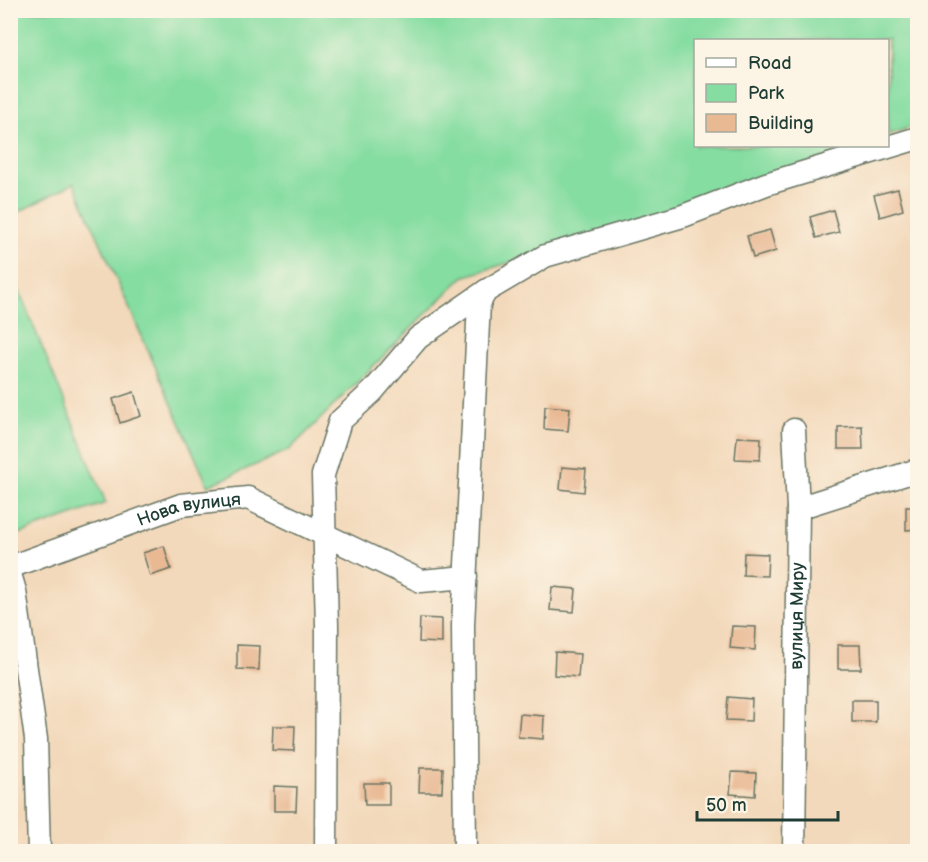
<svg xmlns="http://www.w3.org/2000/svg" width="928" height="862" font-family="'Balsamiq Sans',sans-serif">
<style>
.green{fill:#85dda1;stroke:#528d6a;stroke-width:1.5}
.building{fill:#e9b994}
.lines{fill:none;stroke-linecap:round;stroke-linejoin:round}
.minor-casing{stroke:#697463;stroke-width:25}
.minor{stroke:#fff;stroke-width:22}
.labels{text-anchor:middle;stroke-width:4.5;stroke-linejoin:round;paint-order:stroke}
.street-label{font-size:18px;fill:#1f3d34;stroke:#fcf5e5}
</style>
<rect width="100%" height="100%" fill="#fcf5e5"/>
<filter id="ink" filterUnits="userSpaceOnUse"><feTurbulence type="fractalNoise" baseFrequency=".0167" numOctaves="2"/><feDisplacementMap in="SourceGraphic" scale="12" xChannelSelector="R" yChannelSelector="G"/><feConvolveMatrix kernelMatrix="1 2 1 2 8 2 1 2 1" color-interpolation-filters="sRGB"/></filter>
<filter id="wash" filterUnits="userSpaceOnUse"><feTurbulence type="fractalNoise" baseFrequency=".008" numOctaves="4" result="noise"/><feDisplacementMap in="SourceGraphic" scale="24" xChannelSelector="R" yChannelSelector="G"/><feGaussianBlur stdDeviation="1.35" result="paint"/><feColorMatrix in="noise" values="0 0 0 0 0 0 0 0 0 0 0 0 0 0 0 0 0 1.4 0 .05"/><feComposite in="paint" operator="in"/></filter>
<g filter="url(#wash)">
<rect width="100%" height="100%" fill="#f3d9bb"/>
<g class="green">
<path d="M11 11H917V125L888 135V40H696V146H855L693 205 463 277 289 450 208 486 74 183 11 216Z"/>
<path d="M11 271 106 503 11 537H10Z"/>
</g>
<g id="blocks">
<g class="building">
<path d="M898 189 903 210 880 217 874 195Z"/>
<path d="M833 210 839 232 816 238 810 217Z"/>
<path d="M770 230 776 251 753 258 747 236Z"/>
<path d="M134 392 141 416 120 423 113 399Z"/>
<path d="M545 406 570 408 568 431 544 429Z"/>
<path d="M862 426 863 449H838V427Z"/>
<path d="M737 437 761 438 760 460 735 459Z"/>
<path d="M562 467 586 469 584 492 560 489Z"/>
<path d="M906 507H918V529L906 530Z"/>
<path d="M164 546 171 569 150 576 143 553Z"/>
<path d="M744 553 768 554 767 576 743 575Z"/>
<path d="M552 587 576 589 574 612 550 610Z"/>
<path d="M420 618 442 619V643L419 642Z"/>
<path d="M732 626 756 627 755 650 730 648Z"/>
<path d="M237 645 260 646 259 670 237 669Z"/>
<path d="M838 645H860L861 669H838Z"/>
<path d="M555 652 580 654 578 677 554 675Z"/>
<path d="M728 697 752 699 751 721 726 720Z"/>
<rect x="852" y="700" width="24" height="22"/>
<path d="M520 714 544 716 543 739 518 737Z"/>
<path d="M273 726H295L294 751 272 750Z"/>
<path d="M420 768H443L442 792H419Z"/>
<path d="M732 772 756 773 755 796 730 794Z"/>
<path d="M364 783H389V805H365Z"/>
<path d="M274 786 297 787 296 811H274Z"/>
</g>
</g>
</g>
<g filter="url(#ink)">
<use href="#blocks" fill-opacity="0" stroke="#697463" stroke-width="1.5"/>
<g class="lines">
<g class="minor-casing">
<g id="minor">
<path d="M794 430 798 508"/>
<path id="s1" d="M10 567 181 505 248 498 421 581 466 577"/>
<path d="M10 574 15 591 36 739 39 852"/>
<path d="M326 852 327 626 323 475 340 421 373 391 418 338 486 291"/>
<path d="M465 852 463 625 479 303 486 291 545 256 683 216 766 184 918 138"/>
<path id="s2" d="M794 852 798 508 918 470"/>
</g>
</g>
<use href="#minor" class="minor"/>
</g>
</g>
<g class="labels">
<g class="street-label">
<text dy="6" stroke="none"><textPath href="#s1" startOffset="189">Нова вулиця</textPath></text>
<text dy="6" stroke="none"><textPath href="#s2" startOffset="236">вулиця Миру</textPath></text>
</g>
</g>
<rect width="928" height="862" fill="none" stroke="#fcf5e5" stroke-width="36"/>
<rect x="694" y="39" width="195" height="108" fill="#fcf5e5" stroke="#a4ab9e" stroke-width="1.5"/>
<rect x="706" y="58" width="30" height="9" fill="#ffffff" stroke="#a4ab9e" stroke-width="1.5"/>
<text x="748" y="69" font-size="18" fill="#1f3d34">Road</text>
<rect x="706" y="84" width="30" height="18" fill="#85dda1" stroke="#a4ab9e" stroke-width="1.5"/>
<text x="748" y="99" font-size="18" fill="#1f3d34">Park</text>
<rect x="706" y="114" width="30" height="18" fill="#e9b994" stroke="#a4ab9e" stroke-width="1.5"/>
<text x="748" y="129" font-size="18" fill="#1f3d34">Building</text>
<path d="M697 811v9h141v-9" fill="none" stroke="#1f3d34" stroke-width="3"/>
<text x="706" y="811" font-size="18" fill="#1f3d34" stroke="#fcf5e5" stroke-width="4.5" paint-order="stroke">50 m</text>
</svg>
